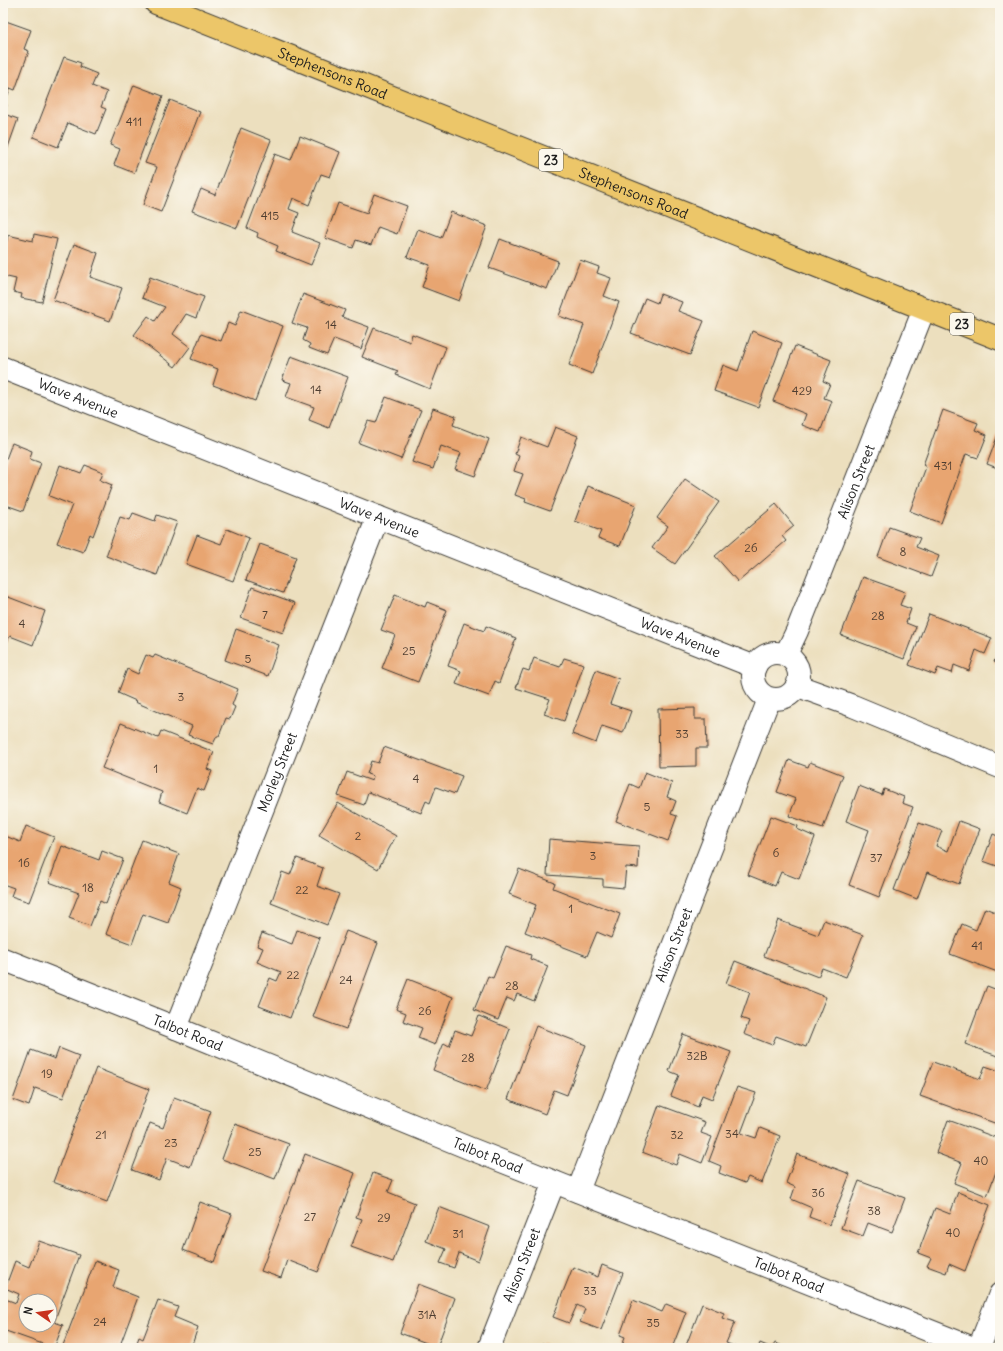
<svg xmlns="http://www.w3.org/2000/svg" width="1003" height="1351" font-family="Delius,sans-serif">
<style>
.building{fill:#e8a571;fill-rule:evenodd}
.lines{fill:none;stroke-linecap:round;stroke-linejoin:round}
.minor-casing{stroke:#3b3934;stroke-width:24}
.major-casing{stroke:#3b3934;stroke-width:24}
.minor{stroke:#fff;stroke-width:22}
.major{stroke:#ecc669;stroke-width:22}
.labels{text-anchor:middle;stroke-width:3;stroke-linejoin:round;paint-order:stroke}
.number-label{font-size:12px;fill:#4f3e31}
.shield{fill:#fbf7ec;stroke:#5f5e5a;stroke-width:1}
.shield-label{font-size:13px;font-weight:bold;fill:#1c1c1c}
.street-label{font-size:14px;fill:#1c1c1c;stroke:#fbf7ec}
</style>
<rect width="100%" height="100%" fill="#fbf7ec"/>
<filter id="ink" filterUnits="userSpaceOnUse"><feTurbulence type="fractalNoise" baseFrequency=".025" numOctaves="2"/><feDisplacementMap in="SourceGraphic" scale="8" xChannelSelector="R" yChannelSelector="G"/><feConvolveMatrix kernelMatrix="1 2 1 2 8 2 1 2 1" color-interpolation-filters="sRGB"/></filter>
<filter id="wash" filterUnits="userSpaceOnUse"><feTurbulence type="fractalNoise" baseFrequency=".012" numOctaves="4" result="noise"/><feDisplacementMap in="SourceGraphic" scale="16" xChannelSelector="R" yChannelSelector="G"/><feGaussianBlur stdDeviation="0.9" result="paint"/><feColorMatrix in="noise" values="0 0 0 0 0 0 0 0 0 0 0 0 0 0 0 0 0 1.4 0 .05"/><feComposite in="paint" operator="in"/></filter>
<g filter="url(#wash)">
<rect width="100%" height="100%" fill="#ecdfbe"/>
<g id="blocks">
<g class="building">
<path d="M3 20 31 30 24 49 29 51 15 90 10 88 8 95 3 93Z"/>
<path d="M64 57 81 63 80 67 97 74 92 86 107 92 101 107 106 109 96 134 68 123 58 147 33 137Z"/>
<path d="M134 85 163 96 134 173 114 165 120 149 110 145Z"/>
<path d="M170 100 200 112 161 212 143 205 157 167 145 163Z"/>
<path d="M3 103 7 105 4 114 18 119 7 150 3 149Z"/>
<path d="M241 128 271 140 237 228 192 211 201 189 215 195Z"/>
<path d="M300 136 340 152 330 177 321 174 309 205 293 198 289 209 299 213 292 232 320 243 311 265 276 251 278 246 257 237 258 233 247 228 275 154 291 160Z"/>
<path d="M374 194 407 206 397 234 378 227 371 245 356 240 353 248 325 238 338 203 367 213Z"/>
<path d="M451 212 487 226 459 301 422 287 430 265 407 257 418 229 441 238Z"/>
<path d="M34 234 57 239 42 302 21 298 22 294 13 292 16 279 3 276V259L8 235 33 241Z"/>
<path d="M500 239 558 261 547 289 489 268Z"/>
<path d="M74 244 98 253 90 277 122 288 110 321 53 300Z"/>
<path d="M580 260 599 267 597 273 611 278 604 296 619 302 592 374 569 365 584 325 559 316Z"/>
<path d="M150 277 204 297 196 318 186 314 173 334 190 347 175 367 134 335 148 316 155 321 165 307 142 298Z"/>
<path d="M303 294 345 310 342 317 369 327 361 349 334 339 327 355 309 348 310 344 303 340 307 328 292 323Z"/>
<path d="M660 294 682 302 678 311 704 321 690 355 631 333 645 298 657 303Z"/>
<path d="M241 310 283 326 255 401 213 385 218 369 191 359 201 334 221 341 228 323 235 326Z"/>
<path d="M374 328 410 342 412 334 446 347 430 389 396 375 398 371 362 357Z"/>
<path d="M752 331 782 343 758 407 714 391 723 365 738 371Z"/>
<path d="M795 346 831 360 823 381 830 384 824 398 832 401 820 432 802 425 806 414 773 401Z"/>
<path d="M291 356 348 377 329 428 309 420 314 407 286 397 291 383 282 380Z"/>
<path d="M386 397 421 410 401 459 359 443 368 421 376 423Z"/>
<path d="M433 408 456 416 453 425 489 439 475 476 455 469 461 453 441 446 433 469 412 462Z"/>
<path d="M943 410 978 423 975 430 987 435 978 458 966 454 941 523 910 511 926 467 923 465Z"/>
<path d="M555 427 578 436 550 511 525 502 526 499 515 495 523 474 514 471 519 456 515 454 521 437 547 447Z"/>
<path d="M1000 429V469L987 464Z"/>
<path d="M12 443 32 451 30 459 41 463 23 511 3 504V467Z"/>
<path d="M60 465 81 473 85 465 103 472 100 480 112 485 93 536 90 534 83 552 57 543 72 505 49 496Z"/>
<path d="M685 479 719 502 675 564 652 548 668 526 657 518Z"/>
<path d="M588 486 636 505 620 546 598 538 601 531 575 521Z"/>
<path d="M776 504 794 526 782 536 786 541 738 582 715 556Z"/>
<path d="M133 513 155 521 157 515 177 522 157 575 106 556 120 517 130 520Z"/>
<path d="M889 527 920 538 916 547 939 556 931 577 878 557Z"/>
<path d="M227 529 249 538 233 581 186 564 197 535 221 544Z"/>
<path d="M260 544 296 557 283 593 246 580Z"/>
<path d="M863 577 905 592 900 605 911 609 906 623 916 627 904 659 841 635Z"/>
<path d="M252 587 295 603 283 633 241 618Z"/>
<path d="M3 595 45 611 33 645 10 636 6 644 3 643Z"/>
<path d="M395 595 425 607 427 602 447 610 418 682 382 668 395 635 381 630Z"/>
<path d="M929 614 992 638 985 654 976 650 969 671 954 665 952 673 938 668 935 675 909 665Z"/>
<path d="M464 623 484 631 486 626 516 638 499 683 495 681 489 696 456 684 461 671 448 666Z"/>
<path d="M236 629 279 645 268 676 225 660Z"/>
<path d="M1000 647V665L994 662Z"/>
<path d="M146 655 153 658 155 655 238 689 232 705 235 707 230 719 226 718 219 736H217L213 744 188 735 192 726 135 702 136 701 118 693 127 669 138 674Z"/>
<path d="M534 658 560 667 564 658 584 664 564 721 544 714 550 699 516 688 523 669 529 671Z"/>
<path d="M596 670 619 679 610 704 631 711 623 733 602 726 596 743 572 734Z"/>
<path d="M695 708V719H706L707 748H696V766L659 767 658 709Z"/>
<path d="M121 723 158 738 161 731 214 752 207 769 212 771 204 791 197 788 187 813 159 802 162 792 102 768Z"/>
<path d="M384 747 462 776 455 794 436 787 430 803 426 801 421 813 368 792 364 805 338 796 347 772 372 781 373 776 367 774 371 761 378 763Z"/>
<path d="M789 760 808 767 810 762 843 775 823 828 789 816 796 799 777 792Z"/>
<path d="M645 772 672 783 667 797 676 801 671 814 677 816 668 841 616 821 630 784 639 788Z"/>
<path d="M859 786 882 795 884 789 904 797 902 803 913 807 879 897 849 885 869 830 846 821Z"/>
<path d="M338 803 396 836 378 869 319 835Z"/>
<path d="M771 816 798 826 797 829 815 837 799 879 781 872 775 886 748 875Z"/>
<path d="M959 821 980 829 959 884 927 872 917 899 894 890 919 823 942 831 936 846 948 851Z"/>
<path d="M26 826 54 837 29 902 11 896 14 888 3 884V835L20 842Z"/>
<path d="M993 834 1000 837V867L983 861Z"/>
<path d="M549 839 639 846 638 868 626 867 624 888 603 886V879L547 875Z"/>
<path d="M142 840 179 854 169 882 181 887 168 923 143 914 132 944 106 934Z"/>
<path d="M62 846 99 860 102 851 123 859 106 904 100 901 90 926 69 918 79 893 49 882Z"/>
<path d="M297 858 323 868 317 886 339 894 327 925 271 903 282 872 290 875Z"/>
<path d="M519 869 555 883 553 888 620 914 611 938 597 932 587 956 525 932 536 905 509 894Z"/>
<path d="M985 908 1000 914V973L950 954 962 924 976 930Z"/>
<path d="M778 920 818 935 824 920 863 935 846 977 822 968 818 977 764 956Z"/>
<path d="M297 930 320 938 290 1018 259 1006 270 978 277 981 281 972 257 962 263 948 257 946 262 933 292 944Z"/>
<path d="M346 931 378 943 346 1029 313 1017Z"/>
<path d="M506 946 531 955 530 959 548 966 534 1001 517 994 514 1001 507 998 498 1020 474 1010 488 976 493 978Z"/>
<path d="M735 961 826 997 806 1047 776 1036 772 1045 744 1034 749 1021 741 1018 750 992 726 983Z"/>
<path d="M408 979 453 997 435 1045 418 1038 422 1028 403 1021 406 1013 396 1009Z"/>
<path d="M987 986 1000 991V1057L965 1044Z"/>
<path d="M479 1016 510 1029 486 1091 433 1070 444 1043 449 1046 455 1030 471 1036Z"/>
<path d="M536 1026 586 1045 567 1095 554 1090 545 1114 508 1099Z"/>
<path d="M683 1034 731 1052 712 1099 702 1095 698 1107 671 1096 679 1075 669 1071Z"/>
<path d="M59 1048 79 1056 63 1098 35 1088 29 1106 13 1100 31 1050 55 1059Z"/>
<path d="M933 1062 980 1079 985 1066 1000 1071V1125L920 1096Z"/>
<path d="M96 1068 149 1089 107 1202 53 1182Z"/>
<path d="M737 1087 756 1093 741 1133 756 1138 760 1128 780 1136 762 1183 748 1177 745 1183 719 1173 721 1166 709 1161Z"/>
<path d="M174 1097 211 1111 190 1167 167 1158 159 1180 132 1170 150 1123 163 1128Z"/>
<path d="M659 1105 705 1122 701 1133 712 1137 702 1163 680 1154 676 1165 642 1152Z"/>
<path d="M948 1120 1000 1139V1161L987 1196 954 1183 962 1163 936 1153Z"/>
<path d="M235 1124 289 1144 275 1179 222 1159Z"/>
<path d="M305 1154 355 1173 318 1272 287 1260 281 1278 261 1271Z"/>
<path d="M797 1154 850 1174 830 1225 809 1217 812 1208 791 1199 795 1187 786 1183Z"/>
<path d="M373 1173 393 1180 388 1192 415 1203 393 1262 351 1247 362 1219 356 1217Z"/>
<path d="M859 1181 905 1198 892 1232 868 1223 863 1236 841 1228Z"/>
<path d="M958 1192 990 1205 965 1271 949 1264 946 1273 927 1266 931 1258 918 1253 935 1208 950 1214Z"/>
<path d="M200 1202 232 1214 214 1262 183 1250Z"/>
<path d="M439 1207 490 1227 478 1261 459 1253 454 1268 440 1263 446 1249 426 1241Z"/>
<path d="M39 1241 79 1255 54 1322 63 1325 54 1348 3 1330V1298L16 1303 19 1294 5 1288 15 1261 29 1267ZM26 1301H50V1325H26Z"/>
<path d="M95 1261 119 1270 113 1287 138 1297 119 1348H62Z"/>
<path d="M602 1265 623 1273 601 1330 580 1322 585 1309 577 1305 569 1323 553 1317 573 1267 598 1277Z"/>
<path d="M418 1284 455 1298 437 1347 400 1333Z"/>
<path d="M158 1300 178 1307 174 1317 198 1327 191 1348H135L139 1337 143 1339Z"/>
<path d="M633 1300 662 1312 666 1304 686 1312 672 1348H629L622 1345 625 1337 620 1335Z"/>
<path d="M702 1304 724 1313 722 1318 735 1322 726 1343 739 1348H685Z"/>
<path d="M542 1343 555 1348H540Z"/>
<path d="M760 1343 772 1348 775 1343 788 1348H758Z"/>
</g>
</g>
</g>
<g filter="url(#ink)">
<use href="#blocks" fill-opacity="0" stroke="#3b3934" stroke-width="1"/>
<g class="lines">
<g class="minor-casing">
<g id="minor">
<path id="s1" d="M3 368 755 667"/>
<circle cx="776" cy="676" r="23"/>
<path id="s2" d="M786 654 797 631 924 309"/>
<path d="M798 686 853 706 1000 767"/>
<path id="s3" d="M3 959 176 1028 471 1149 973 1348"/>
<path id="s4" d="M176 1028 378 517"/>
<path id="s5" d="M578 1191 769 699"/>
<path id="s6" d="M489 1348 554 1182"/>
<path d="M979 1348 1000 1294"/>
</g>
</g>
<g class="major-casing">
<g id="major">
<path id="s7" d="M156 3 1000 339"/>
</g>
</g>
<use href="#minor" class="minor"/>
<use href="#major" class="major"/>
</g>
</g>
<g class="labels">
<g class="number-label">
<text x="134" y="126">411</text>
<text x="270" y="220">415</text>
<text x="331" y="329">14</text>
<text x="316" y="394">14</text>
<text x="802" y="395">429</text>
<text x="943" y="470">431</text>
<text x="751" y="552">26</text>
<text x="903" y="556">8</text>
<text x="265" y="619">7</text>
<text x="878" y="620">28</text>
<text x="22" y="628">4</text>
<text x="409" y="655">25</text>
<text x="248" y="663">5</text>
<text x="181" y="701">3</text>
<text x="682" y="738">33</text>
<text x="156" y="773">1</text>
<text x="416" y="783">4</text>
<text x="647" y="811">5</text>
<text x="358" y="840">2</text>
<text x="776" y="857">6</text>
<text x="593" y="860">3</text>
<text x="876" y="862">37</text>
<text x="24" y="867">16</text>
<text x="88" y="892">18</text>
<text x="302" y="894">22</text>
<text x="571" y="913">1</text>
<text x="977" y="950">41</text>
<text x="293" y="979">22</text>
<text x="346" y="984">24</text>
<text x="512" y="990">28</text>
<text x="425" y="1015">26</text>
<text x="697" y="1060">32B</text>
<text x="468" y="1062">28</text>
<text x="47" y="1078">19</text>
<text x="732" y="1138">34</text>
<text x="101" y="1139">21</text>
<text x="677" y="1139">32</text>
<text x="171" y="1147">23</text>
<text x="255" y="1156">25</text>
<text x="981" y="1165">40</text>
<text x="818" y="1197">36</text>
<text x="874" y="1215">38</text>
<text x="310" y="1221">27</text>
<text x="384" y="1222">29</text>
<text x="953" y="1237">40</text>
<text x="458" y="1238">31</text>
<text x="590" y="1295">33</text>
<text x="427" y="1319">31A</text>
<text x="100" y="1326">24</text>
<text x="653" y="1327">35</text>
</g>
<g class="shield">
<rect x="539" y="149" width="24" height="22" rx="3"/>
<rect x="950" y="313" width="24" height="22" rx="3"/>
</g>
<g class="shield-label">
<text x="551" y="165">23</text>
<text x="962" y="329">23</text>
</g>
<g class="street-label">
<text dy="5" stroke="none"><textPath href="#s7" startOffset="190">Stephensons Road</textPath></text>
<text dy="5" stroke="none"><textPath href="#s7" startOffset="514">Stephensons Road</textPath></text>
<text dy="5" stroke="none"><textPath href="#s1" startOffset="81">Wave Avenue</textPath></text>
<text dy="5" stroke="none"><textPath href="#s2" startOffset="186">Alison Street</textPath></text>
<text dy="5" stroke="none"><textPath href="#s1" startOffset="405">Wave Avenue</textPath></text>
<text dy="5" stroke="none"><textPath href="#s1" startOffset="729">Wave Avenue</textPath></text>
<text dy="5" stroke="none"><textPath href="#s4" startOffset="275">Morley Street</textPath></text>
<text dy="5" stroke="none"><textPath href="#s5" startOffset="264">Alison Street</textPath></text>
<text dy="5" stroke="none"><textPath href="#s3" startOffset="199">Talbot Road</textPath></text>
<text dy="5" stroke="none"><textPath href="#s3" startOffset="523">Talbot Road</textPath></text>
<text dy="5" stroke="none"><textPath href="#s6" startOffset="89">Alison Street</textPath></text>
<text dy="5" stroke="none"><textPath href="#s3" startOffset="847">Talbot Road</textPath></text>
</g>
</g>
<rect width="1003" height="1351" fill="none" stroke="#fbf7ec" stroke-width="16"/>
<g transform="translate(38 1313) rotate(283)"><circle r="19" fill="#fbf7ec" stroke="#a29f99"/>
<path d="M0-3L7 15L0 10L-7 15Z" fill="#c8321e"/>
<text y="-6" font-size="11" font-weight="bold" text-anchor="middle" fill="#1c1c1c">N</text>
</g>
</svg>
